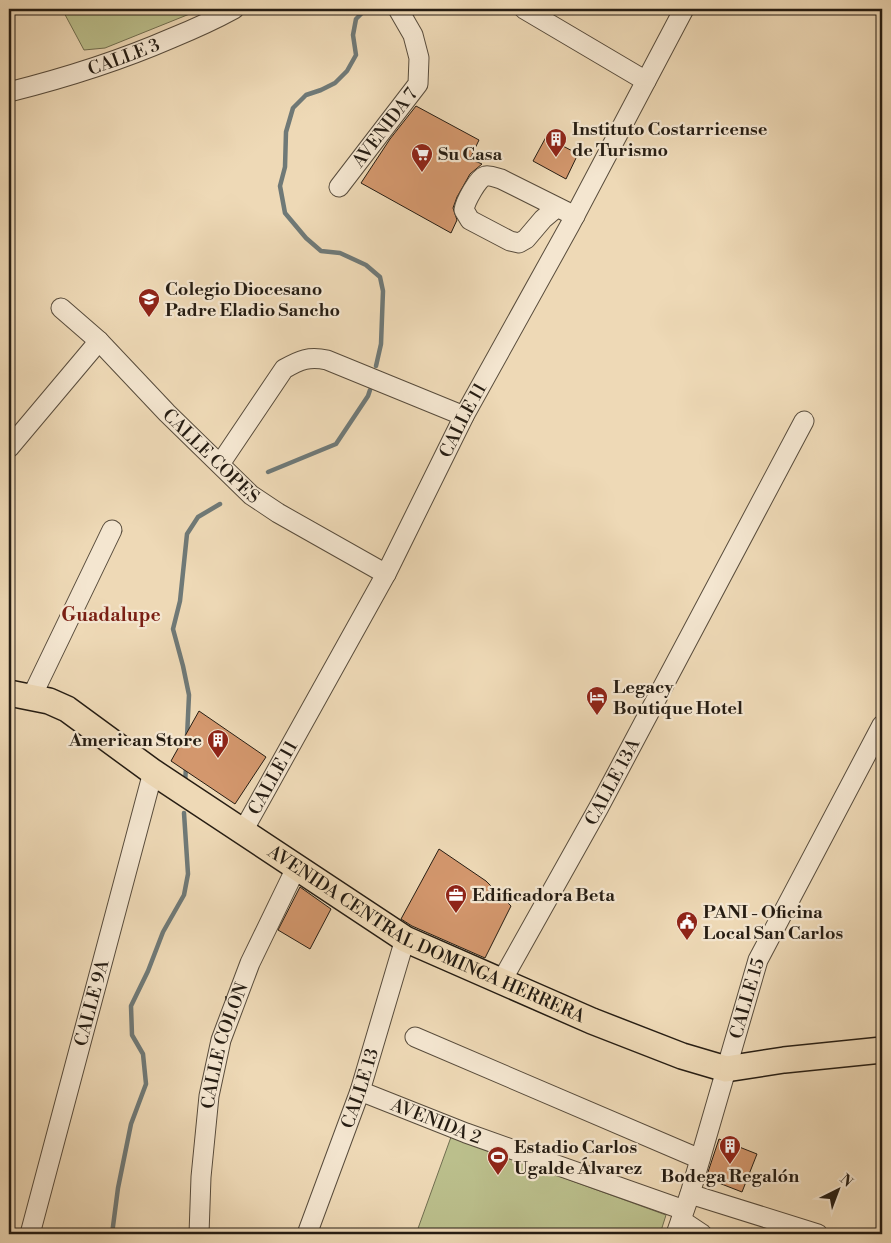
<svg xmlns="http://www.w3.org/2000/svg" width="891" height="1243" font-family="'Libre Bodoni',serif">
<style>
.green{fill:#bbbf8c;stroke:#706e50}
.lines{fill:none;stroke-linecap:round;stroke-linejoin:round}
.stream{stroke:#6f7977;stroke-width:4.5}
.building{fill:#d3976d;stroke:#261d13}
.minor-casing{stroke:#584c3c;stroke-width:21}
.major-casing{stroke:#261d13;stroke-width:28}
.minor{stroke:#f4e6d0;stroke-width:19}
.major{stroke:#eed9b6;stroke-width:25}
.labels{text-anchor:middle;stroke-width:4.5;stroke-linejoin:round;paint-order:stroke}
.street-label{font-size:18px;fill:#261d13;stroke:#f4e6d0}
.poi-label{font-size:18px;font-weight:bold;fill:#261d13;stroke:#f4e6d0;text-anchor:start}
.neighbourhood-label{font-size:19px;font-weight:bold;fill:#7a1f14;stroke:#f4e6d0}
</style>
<rect width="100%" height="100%" fill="#eed9b6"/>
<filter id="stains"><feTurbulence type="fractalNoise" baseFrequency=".004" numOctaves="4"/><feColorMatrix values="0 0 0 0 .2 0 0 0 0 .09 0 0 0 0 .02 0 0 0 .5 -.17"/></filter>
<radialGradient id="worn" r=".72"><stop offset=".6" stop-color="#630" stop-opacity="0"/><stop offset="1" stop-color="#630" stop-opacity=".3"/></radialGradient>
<g class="green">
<path d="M62 9H202L105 48 84 50Z"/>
<path d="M451 1137 666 1215 660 1234H416Z"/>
</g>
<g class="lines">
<g class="stream">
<path d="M366 9 356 19 353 35 356 55 347 71 335 83 321 90 306 95 293 108 286 132 285 167 280 186 285 213 306 238 321 251 340 253 366 265 380 277 383 291 381 344 376 366"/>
<path d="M268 472 336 444 368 396 370 390"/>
<path d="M187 737 189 695 183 666 173 629 180 601 187 534 198 517 220 504"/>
<path d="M185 783 186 767"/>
<path d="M112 1234 118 1188 131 1124 146 1084 143 1054 132 1035 131 1006 148 971 163 932 184 895 188 874 184 813"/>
</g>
</g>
<g class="building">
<path d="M416 106 479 140 470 159 482 164 470 174 457 197 453 208 457 220 451 233 361 183 390 139Z"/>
<path d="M546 137 578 154 566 179 533 161Z"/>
<path d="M199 711 266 757 235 804 171 761Z"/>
<path d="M439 849 486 881 511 906 485 958 412 926 401 919Z"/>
<path d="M300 887 331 909 310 949 278 930Z"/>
<path d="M719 1139 757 1154 742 1192 706 1178Z"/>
</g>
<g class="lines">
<g class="minor-casing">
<g id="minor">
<path d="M524 9 646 81"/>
<path id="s1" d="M9 92C65 78 119 61 172 38 194 29 214 20 234 9"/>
<path id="s2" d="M339 187 418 84 419 58 413 35 398 9"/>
<path d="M556 208 543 219 526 239 519 243 510 241 470 220 464 210C465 202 478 178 485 176 491 175 497 178 501 179L575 216"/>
<path id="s3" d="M61 308 99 341 167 413 251 495 278 513 386 574"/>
<path d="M9 448 99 341"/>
<path d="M220 464 284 369C300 360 309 356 327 360L464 416"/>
<path d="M31 698 112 530"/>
<path id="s4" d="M243 831 386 574 464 416 570 225 684 9"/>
<path id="s5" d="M501 982 599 807 804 421"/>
<path d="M415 1037 700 1159"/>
<path id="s6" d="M360 1091 466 1133 684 1210"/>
<path d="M690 1194 818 1234"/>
<path d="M681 1220 702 1234"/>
<path id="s7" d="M30 1234 153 772"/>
<path id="s8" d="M199 1234 201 1177 209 1096 221 1040 250 963 296 868"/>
<path id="s9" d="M307 1234 360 1091 405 939"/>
<path id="s10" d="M676 1234 690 1194 758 960 882 725"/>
</g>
</g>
<g class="major-casing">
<g id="major">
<path id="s11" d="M9 693 49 701 67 709 153 772 405 939 592 1021 682 1056 726 1069 784 1060 882 1050"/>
</g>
</g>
<use href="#minor" class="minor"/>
<use href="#major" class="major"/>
</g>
<defs>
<g id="building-pin" transform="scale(1.125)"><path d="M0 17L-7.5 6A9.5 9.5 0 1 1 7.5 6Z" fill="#8f2418" stroke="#f4e6d0"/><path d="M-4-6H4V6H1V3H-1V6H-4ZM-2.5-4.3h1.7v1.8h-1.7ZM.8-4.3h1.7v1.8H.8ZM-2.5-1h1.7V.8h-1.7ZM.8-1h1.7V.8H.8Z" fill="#fff"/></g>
<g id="supermarket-pin" transform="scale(1.125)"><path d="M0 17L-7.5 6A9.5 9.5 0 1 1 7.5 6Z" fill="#8f2418" stroke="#f4e6d0"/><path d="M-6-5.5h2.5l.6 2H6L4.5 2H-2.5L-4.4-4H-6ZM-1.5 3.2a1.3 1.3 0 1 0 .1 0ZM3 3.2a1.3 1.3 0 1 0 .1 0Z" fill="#fff"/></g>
<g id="school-pin" transform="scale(1.125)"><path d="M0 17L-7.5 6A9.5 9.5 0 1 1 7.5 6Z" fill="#8f2418" stroke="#f4e6d0"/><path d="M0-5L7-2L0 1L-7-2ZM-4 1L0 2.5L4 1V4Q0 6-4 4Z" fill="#fff"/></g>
<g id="hotel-pin" transform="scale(1.125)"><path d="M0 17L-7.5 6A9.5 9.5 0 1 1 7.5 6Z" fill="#8f2418" stroke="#f4e6d0"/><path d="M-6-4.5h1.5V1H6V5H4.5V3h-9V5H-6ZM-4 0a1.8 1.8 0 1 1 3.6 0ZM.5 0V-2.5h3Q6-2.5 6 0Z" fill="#fff"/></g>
<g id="office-pin" transform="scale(1.125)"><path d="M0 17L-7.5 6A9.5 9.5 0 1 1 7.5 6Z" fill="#8f2418" stroke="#f4e6d0"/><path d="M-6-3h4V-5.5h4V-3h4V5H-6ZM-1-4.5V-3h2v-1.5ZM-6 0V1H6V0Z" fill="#fff"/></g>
<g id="civic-pin" transform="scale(1.125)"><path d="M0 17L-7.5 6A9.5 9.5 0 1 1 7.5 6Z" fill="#8f2418" stroke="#f4e6d0"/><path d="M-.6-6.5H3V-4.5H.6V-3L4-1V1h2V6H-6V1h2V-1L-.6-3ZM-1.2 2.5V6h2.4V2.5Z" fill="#fff"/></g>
<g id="stadium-pin" transform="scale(1.125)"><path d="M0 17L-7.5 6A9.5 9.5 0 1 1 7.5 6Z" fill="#8f2418" stroke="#f4e6d0"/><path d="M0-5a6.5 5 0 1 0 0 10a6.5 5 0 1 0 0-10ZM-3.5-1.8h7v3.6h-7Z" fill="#fff"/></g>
</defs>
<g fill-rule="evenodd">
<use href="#building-pin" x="556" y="139"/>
<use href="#supermarket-pin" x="422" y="154"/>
<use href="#school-pin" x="149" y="299"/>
<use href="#hotel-pin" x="597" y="697"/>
<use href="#building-pin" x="218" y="740"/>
<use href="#office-pin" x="456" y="895"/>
<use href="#civic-pin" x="687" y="922"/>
<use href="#building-pin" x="730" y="1146"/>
<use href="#stadium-pin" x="498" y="1157"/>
</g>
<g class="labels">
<g class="street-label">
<text dy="6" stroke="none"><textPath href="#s1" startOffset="120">CALLE 3</textPath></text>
<text dy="6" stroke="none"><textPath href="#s2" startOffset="75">AVENIDA 7</textPath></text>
<text dy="6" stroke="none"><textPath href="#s4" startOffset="466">CALLE 11</textPath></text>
<text dy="6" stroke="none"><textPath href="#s3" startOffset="211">CALLE COPES</textPath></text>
<text dy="6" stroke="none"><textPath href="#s4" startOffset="61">CALLE 11</textPath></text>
<text dy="6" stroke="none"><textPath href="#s5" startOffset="229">CALLE 13A</textPath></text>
<text dy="6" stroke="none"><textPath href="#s11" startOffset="486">AVENIDA CENTRAL DOMINGA HERRERA</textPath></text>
<text dy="6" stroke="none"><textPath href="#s10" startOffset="246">CALLE 15</textPath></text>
<text dy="6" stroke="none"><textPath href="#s7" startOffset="239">CALLE 9A</textPath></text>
<text dy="6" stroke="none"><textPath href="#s8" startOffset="191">CALLE COLÓN</textPath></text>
<text dy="6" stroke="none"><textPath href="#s9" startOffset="155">CALLE 13</textPath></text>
<text dy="6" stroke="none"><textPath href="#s6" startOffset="82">AVENIDA 2</textPath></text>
</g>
<g class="poi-label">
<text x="572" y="135">Instituto Costarricense<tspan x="572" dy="21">de Turismo</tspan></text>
<text x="438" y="160">Su Casa</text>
<text x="165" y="295">Colegio Diocesano<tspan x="165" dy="21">Padre Eladio Sancho</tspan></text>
<text x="613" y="693">Legacy<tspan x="613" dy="21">Boutique Hotel</tspan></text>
<text x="202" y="746" text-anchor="end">American Store</text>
<text x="472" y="901">Edificadora Beta</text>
<text x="703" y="918">PANI - Oficina<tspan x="703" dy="21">Local San Carlos</tspan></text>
<text x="514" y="1153">Estadio Carlos<tspan x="514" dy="21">Ugalde Álvarez</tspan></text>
<text x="730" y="1182" text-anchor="middle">Bodega Regalón</text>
</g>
<g class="neighbourhood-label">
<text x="111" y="621">Guadalupe</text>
</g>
</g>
<rect width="891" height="1243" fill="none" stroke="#eed9b6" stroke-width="30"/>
<rect x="10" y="10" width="871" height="1223" fill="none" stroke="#261d13" stroke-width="2.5"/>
<rect x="15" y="15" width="861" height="1213" fill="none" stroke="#261d13"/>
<g transform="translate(838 1190) rotate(42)" stroke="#f4e6d0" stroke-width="4" paint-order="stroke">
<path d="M0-4L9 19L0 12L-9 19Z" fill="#261d13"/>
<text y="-8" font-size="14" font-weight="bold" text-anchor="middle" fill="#261d13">N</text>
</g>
<rect width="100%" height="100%" filter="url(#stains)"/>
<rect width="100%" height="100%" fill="url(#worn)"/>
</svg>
